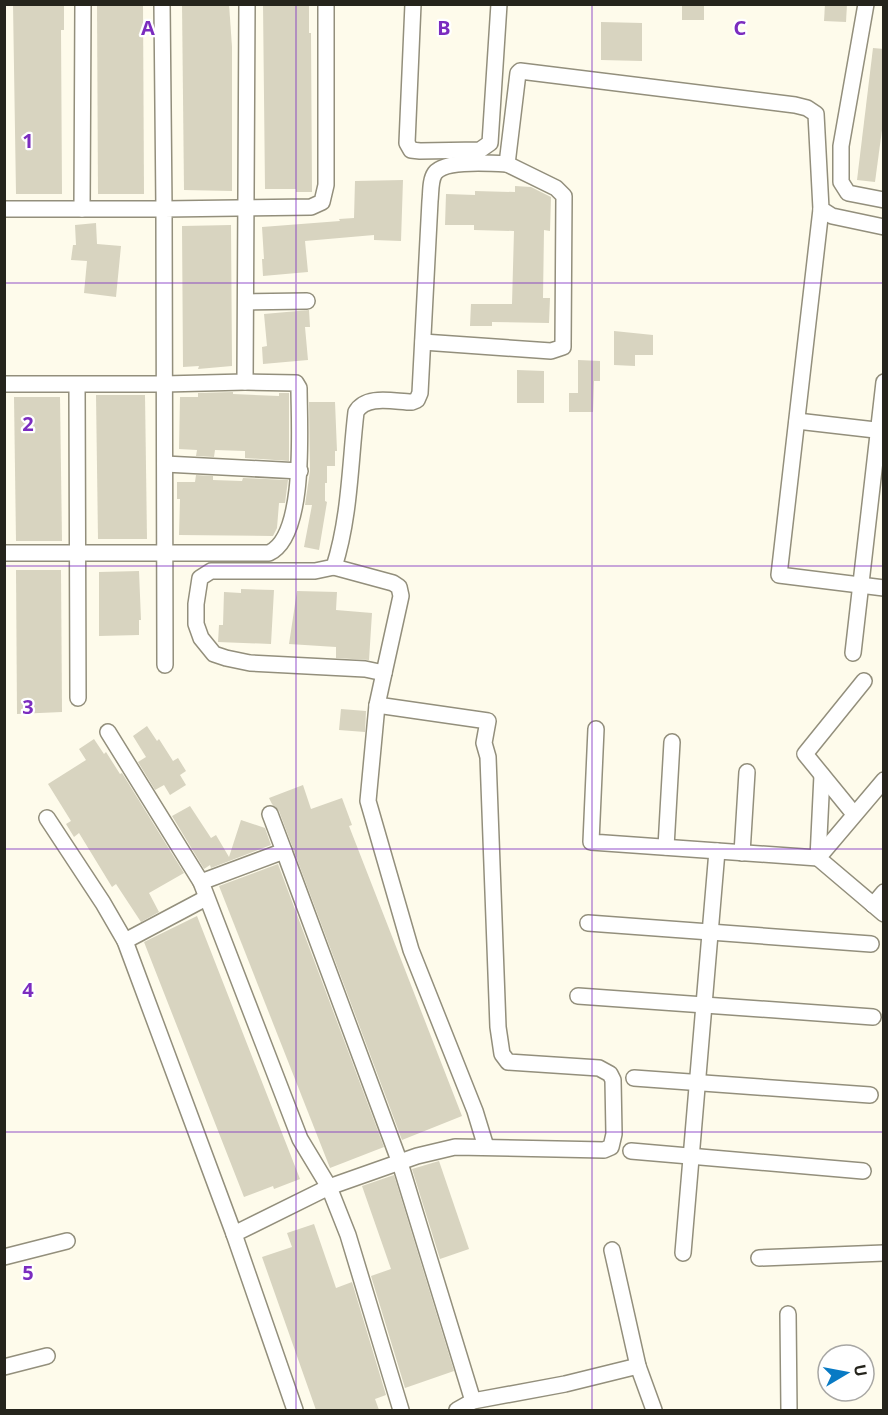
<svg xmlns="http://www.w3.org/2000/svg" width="888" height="1415" font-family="'Noto Sans',sans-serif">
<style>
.building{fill:#d8d4c0}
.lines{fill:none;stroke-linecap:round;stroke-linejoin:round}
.street-casing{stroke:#938f7c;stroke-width:18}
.street{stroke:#fff;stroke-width:15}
.grid{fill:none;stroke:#7b2cbf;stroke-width:1.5;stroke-opacity:0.55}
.grid-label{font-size:20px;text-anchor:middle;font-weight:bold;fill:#7b2cbf;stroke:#fff;stroke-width:4.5;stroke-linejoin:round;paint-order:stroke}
</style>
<rect width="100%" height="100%" fill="#fefbeb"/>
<g class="building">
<path d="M13 4H64V30H61L62 194H16Z"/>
<path d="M97 4H143L144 194H98Z"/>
<path d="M182 4H229L232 47V191L184 190Z"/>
<path d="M263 4H309V33H311L312 192H296V189H265Z"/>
<rect x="682" y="4" width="22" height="16"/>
<path d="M825 4H847L846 22 824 21Z"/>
<path d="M601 22 642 23V61L601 60Z"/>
<path d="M873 48 884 49V115L875 182 857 180Z"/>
<path d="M403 180 401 241 374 240V235L305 241 308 272 263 276 262 259H264L262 227 340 221 339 219 354 218 355 181Z"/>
<path d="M515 186 531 187 551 197 550 231 544 230 543 298H550L549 323 492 322V326H470L471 304H512L514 231 474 230V225H445L446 194 475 195V191L515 192Z"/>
<path d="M96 223 97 244 121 246 116 297 84 293 87 261 71 260 73 245H76L75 225Z"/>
<path d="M231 225 232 366 198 369 199 366 183 367 182 226Z"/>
<path d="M309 310 310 327H305L308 360 263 364 262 347 267 346 264 314Z"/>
<path d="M614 331 653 335V355H635V366L614 365Z"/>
<path d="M578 360 600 361V381H594L593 412H569V393H578Z"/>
<path d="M517 370 544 371V403H517Z"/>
<path d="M233 392V394L279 396V393H289V461L245 458V451L215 450 214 457 196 456 197 450 179 449 180 397H198V393Z"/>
<path d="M96 395H145L147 539H98Z"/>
<path d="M14 397H60L62 541H16Z"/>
<path d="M309 402H335L337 451H335V466H327V483H325V501L327 502 319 550 304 547 312 505H305L310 471Z"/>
<path d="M196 475 213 476V480L242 481 243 478 288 480 285 503H279L277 528 273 536 179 535 180 499H177V482H195Z"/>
<path d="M16 570H61L62 712 17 714Z"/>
<path d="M139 571 141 620H139V635L99 636V572Z"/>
<path d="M241 589 274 590 271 644 218 642 219 625H223L224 592 241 593Z"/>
<path d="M297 591 337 592 336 610 372 613 369 660 336 658V647L289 644Z"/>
<path d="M341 709 366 711 365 732 339 730Z"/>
<path d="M147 726 157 741 159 739 173 761 178 758 186 771 180 775 186 785 170 795 164 785 155 790 138 762 146 757 133 736Z"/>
<path d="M94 739 104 754 106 752 120 774 122 773 184 873 149 893 159 912 141 922 116 884 112 887 79 833 74 837 66 824 71 821 48 784 86 760 79 749Z"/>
<path d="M303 785 311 809 342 798 352 825 349 826 462 1116 402 1140 279 811 272 804 269 798Z"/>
<path d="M190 806 211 838 216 835 229 857 241 820 265 828 271 845 211 868 210 865 204 869 172 816Z"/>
<path d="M278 864 384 1147 330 1168 219 886Z"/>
<path d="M197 916 300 1179 274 1189 273 1186 244 1197 144 942Z"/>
<path d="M439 1161 469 1249 440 1259 412 1169Z"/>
<path d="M394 1175 454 1371 405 1388 371 1276 391 1269 362 1186Z"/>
<path d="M314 1224 336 1288 352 1282 386 1395 375 1399 379 1410H316L262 1257 292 1247 287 1233Z"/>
</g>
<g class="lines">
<g class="street-casing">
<g id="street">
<path d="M413 4 407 143 411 150 420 151 480 150 490 143 499 4"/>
<path d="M866 4 841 146V182L848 193 884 200"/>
<path d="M4 209H164L162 4"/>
<path d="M82 209 83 4"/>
<path d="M821 209 779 575 884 588"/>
<path d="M246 302 307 301"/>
<path d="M423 342 551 351 563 347 564 196 556 188 507 164"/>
<path d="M4 384H164L245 382 247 4"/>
<path d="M77 385 78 698"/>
<path d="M797 421 884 431"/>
<path d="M165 464 300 471"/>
<path d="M4 553H269C307 536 299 424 299 388L296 383 245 382"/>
<path d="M334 567 393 583 399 587 401 596 384 673"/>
<path d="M853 653 884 382"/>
<path d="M165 665 164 209 311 207 322 202 326 185V4"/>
<path d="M596 729 591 842 818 858 822 775"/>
<path d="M108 732 201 882 300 1139 329 1187 348 1235 401 1410"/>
<path d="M884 780 818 858 884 914"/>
<path d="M270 814 284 851"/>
<path d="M854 814 805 754 864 681"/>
<path d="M47 818 103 903 125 941 234 1234 295 1410"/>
<path d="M666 847 672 742"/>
<path d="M742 853 747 772"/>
<path d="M201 882 284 851 400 1163 473 1401"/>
<path d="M873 905 884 892"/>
<path d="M588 923 871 944"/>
<path d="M125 941 206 898"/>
<path d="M578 996 873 1017"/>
<path d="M634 1078 870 1095"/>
<path d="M486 1147 475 1111 411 950 368 801 377 705 384 673 365 669 250 663 226 658 214 654 201 638 196 624V604L200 578 211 571H315L334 567C350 517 350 463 356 412 366 394 395 402 412 402L417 400 420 393 430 201C431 193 430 180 435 173 445 160 491 163 507 164L518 73 520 71 795 105 807 108 816 114 821 209 832 216 884 227"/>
<path d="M631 1151 863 1171"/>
<path d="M234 1234 329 1187 417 1156 455 1147 604 1150 611 1147 614 1134 613 1080 610 1074 599 1068 508 1062 502 1054 498 1027 488 757 484 743 488 721 377 705"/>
<path d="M612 1250 638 1366 654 1410"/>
<path d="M683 1253 717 851"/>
<path d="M4 1257 67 1241"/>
<path d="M759 1258 884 1253"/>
<path d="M788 1314 789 1410"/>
<path d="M4 1367 47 1356"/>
<path d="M457 1410 473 1401 565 1384 638 1366"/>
</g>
</g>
<use href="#street" class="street"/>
</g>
<path class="grid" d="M296 4V1410M592 4V1410M4 283H884M4 566H884M4 849H884M4 1132H884"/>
<g class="grid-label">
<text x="148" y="35">A</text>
<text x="444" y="35">B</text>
<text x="740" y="35">C</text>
<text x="28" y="148">1</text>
<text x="28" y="431">2</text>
<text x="28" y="714">3</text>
<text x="28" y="997">4</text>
<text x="28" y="1280">5</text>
</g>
<rect width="888" height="1415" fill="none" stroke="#25241c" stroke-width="12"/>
<g transform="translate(846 1373) rotate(80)"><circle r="28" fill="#ffffff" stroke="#a8a7a4" stroke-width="1.5"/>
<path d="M0-4.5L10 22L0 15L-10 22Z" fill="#087ac4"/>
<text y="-9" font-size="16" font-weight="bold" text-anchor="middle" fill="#25241c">U</text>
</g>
</svg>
